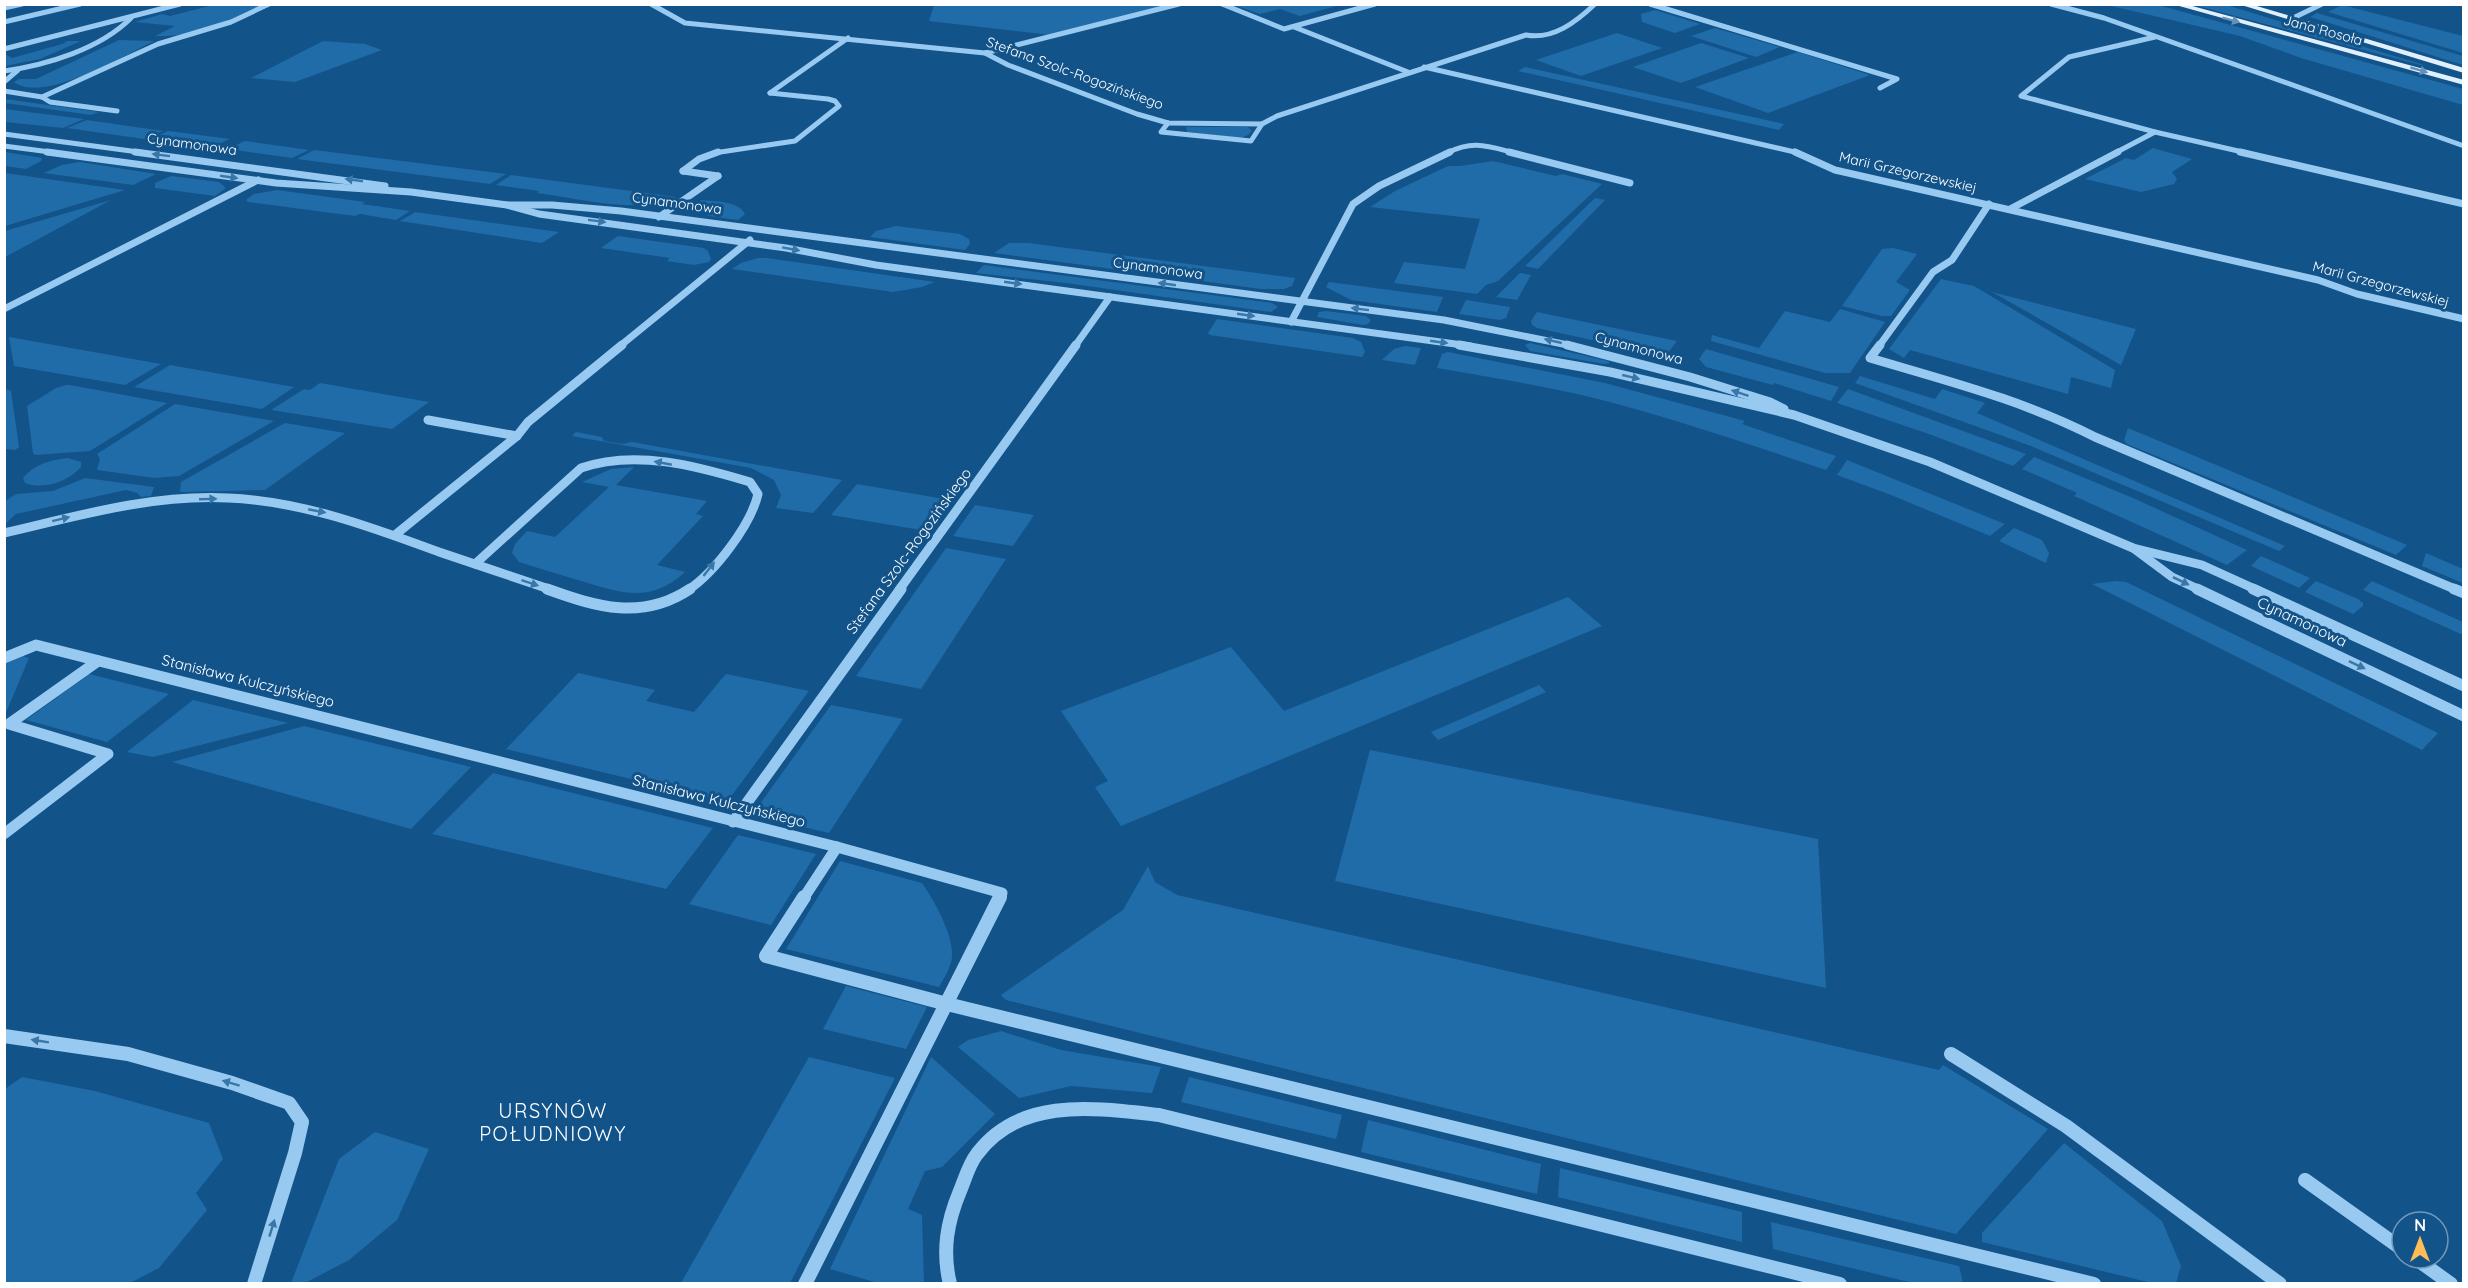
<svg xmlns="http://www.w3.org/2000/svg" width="2468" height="1288" font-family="Quicksand,sans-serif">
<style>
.green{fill:#206ca8}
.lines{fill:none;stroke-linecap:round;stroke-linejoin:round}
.minor-far4{stroke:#98caf1;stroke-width:5}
.minor-far3{stroke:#98caf1;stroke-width:7}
.minor-far2{stroke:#98caf1;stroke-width:9}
.minor-far1{stroke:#98caf1;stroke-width:11}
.minor{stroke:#98caf1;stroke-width:14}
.major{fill:#e1f0ff;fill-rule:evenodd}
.oneway{fill:#6592b9}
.oneway2{fill:#3a77a9}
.labels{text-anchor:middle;stroke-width:6;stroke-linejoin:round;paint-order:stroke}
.far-street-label{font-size:14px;fill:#fff;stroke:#12538a}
.street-label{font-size:15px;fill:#fff;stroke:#12538a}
.near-neighbourhood-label{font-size:20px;letter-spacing:1.5px;fill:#fff;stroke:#12538a}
</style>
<rect width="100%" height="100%" fill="#12538a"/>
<g class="green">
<path d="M213 5H262C229 20 192 38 155 36L175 26 135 22 162 14 170 16Z"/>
<path d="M934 5H1172L1050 35 929 21Z"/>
<path d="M1234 5H1340L1300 16 1280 9 1260 14Z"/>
<path d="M2107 5H2158L2463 89V105L2301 58 2240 36Z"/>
<path d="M2194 5H2226L2424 65H2420Z"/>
<path d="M2342 5 2463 36V53L2328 12Z"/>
<path d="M1655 10 1700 24 1675 33 1642 22 1641 14Z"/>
<path d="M2317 13 2463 56V65L2310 17Z"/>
<path d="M1715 28 1780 47 1756 57 1691 36Z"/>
<path d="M1617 33 1662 48 1581 76 1536 60Z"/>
<path d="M119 40 154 41C124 56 43 104 14 82L19 79H36Z"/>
<path d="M68 41H81L40 59 5 66V54L12 58 66 43 64 42Z"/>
<path d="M323 41 365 44 382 50 295 82 251 78Z"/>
<path d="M1701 43 1749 58 1681 83 1633 67Z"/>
<path d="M1798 52 1870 75 1768 113 1695 87Z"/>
<path d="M1525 67 1784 124 1779 130 1518 71Z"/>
<path d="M5 99 99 112 91 115 5 103Z"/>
<path d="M4 109 84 119 63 128 5 122Z"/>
<path d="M87 120 163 131 144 139 67 128Z"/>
<path d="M1186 127H1248L1252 131 1248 135 1241 138 1187 132Z"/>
<path d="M168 131 230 139 212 147 150 139Z"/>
<path d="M245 141 309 150 292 158 227 149Z"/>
<path d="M2153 148 2192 159 2172 172 2177 179 2174 184 2141 192 2085 179 2126 158 2134 160Z"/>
<path d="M314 150 506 174 490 184 297 159Z"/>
<path d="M5 152 42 158 41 161 26 169 5 166Z"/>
<path d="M1493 161 1556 176 1562 174 1602 184 1498 281 1486 285 1477 294 1394 283 1404 262 1465 269 1480 219 1370 207 1395 191 1448 166H1460Z"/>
<path d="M80 162 156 174 133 185 44 173 62 165Z"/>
<path d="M5 173 125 190 5 226Z"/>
<path d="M511 175 676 197C641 215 576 198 537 193L539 191 496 185Z"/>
<path d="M171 176 219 182 226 188 215 196 155 188V183Z"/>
<path d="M277 190 365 202 362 204 410 211 396 220 360 214 355 216 248 202 246 200 254 194Z"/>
<path d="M1595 198 1605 200 1538 269 1525 266Z"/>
<path d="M111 200 5 257V231Z"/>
<path d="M701 200C714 202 738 200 745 214L738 220 709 216 696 210 697 204Z"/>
<path d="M415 212 559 232 542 243 400 221Z"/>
<path d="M896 226 960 234 969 239 970 244 965 250 870 237 876 231Z"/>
<path d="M618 236 704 248 708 251 711 259 709 262 694 265 667 261 670 258 601 248Z"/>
<path d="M1009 243H1029L1295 278 1292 286 1284 289H1261L994 253Z"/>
<path d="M1893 248 1917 254 1896 282 1910 290 1891 316H1882L1842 306 1882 249Z"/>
<path d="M758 258H767L935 282 922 287 893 292 732 269 741 263Z"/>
<path d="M984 265 1272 303 1278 307 1271 312 1263 311 1066 283 976 273Z"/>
<path d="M1520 273 1531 275 1517 300 1496 297Z"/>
<path d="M1941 279 1974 286 2115 370 2111 388 2071 377 2068 394 1910 350 1904 358 1889 349Z"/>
<path d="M1329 282 1443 297 1437 312 1351 300 1326 287Z"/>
<path d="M1992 292 2136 329 2121 365Z"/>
<path d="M1466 300 1510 307 1506 318 1500 320 1459 314Z"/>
<path d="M1840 309 1885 322 1850 373H1825L1711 341 1712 335 1759 348 1785 311 1830 322Z"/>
<path d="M1326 311 1366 316 1371 320 1368 324 1363 325 1317 317 1319 312Z"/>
<path d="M1537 312 1677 341 1667 354H1655L1537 328 1532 325 1531 321Z"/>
<path d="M1217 319 1353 338 1361 342 1365 352 1362 357 1210 335 1208 333Z"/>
<path d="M9 337 161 364 125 385 14 366Z"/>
<path d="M1530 343 1608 361 1610 363 1604 364 1530 351 1525 345Z"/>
<path d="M1405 346 1421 348 1415 365 1382 360 1394 349Z"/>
<path d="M1706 349 1839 387 1831 401 1774 383 1773 385 1706 367 1699 359Z"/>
<path d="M1448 352 1605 383 1745 421 1742 424 1836 456 1826 470C1748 444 1670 417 1590 397 1540 385 1489 377 1437 368L1442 354Z"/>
<path d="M170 365 294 387 262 409 134 387Z"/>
<path d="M1860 376 1935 399 1942 389 1985 403 1977 413 2285 546 2279 551 2031 446 1855 383Z"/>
<path d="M320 383 429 402 392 429 271 410 304 389 310 390Z"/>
<path d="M66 385H70L167 403 90 451 35 455 33 453 27 406 56 388Z"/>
<path d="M5 389 11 391 19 447 15 450 5 449Z"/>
<path d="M1848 389 2026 454 2013 466 1929 434 1837 403Z"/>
<path d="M175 404 274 421 179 476 155 478 97 470 100 459 97 454Z"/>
<path d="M285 423 345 433 265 490 180 492 181 482Z"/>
<path d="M2128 428 2407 545 2396 555 2127 444 2124 440Z"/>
<path d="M576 432 602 437 604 441 622 444 632 442 842 480 813 513 776 508 781 495 774 480 751 468 572 436Z"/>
<path d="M2034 457 2133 498 2247 550 2227 565 2074 496 2077 493 2022 469Z"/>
<path d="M68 458 81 462V467C68 482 43 490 25 483L23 478C34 464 51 460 68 458Z"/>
<path d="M1847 460 2005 524 1990 536 1891 495 1837 475Z"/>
<path d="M634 467 616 485 707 501 696 514 703 516 657 565 685 572C650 604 621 593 581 581 560 575 539 568 519 562L512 553 515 544 527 531 555 537 609 487 582 482 611 469Z"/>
<path d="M85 478 154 487 151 496 141 497 137 493 126 490 16 514 5 524V501L16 494 53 491Z"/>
<path d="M857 484 950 500 927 531 831 515Z"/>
<path d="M975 505 1034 515 1013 546 953 536Z"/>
<path d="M2014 528 2042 540 2049 553 2046 563 1999 541Z"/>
<path d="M946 548 1006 559 921 689 856 676Z"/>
<path d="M2426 553 2463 569V583L2422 566Z"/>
<path d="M2261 556 2310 578 2299 588 2251 566Z"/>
<path d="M2116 581 2126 582 2438 733 2422 750 2092 584Z"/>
<path d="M2316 581 2358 599 2363 603V606L2353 614 2305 592Z"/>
<path d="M2372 581 2463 622V635L2363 590Z"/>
<path d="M1568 597 1602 626 1121 826 1095 787 1108 781 1061 711 1231 647 1284 711Z"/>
<path d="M22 656 29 658 5 715V663Z"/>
<path d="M578 673 655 690 646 701 694 712 726 674 809 691 727 802 506 749Z"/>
<path d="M89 674 169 694 107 742 26 720Z"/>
<path d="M1539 685 1546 692 1438 740 1431 732Z"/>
<path d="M193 700 288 723 153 757 127 752Z"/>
<path d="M831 705 903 719 829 833 752 815Z"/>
<path d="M304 726 471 767 411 829 172 762Z"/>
<path d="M1370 750 1818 839 1826 988 1335 881Z"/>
<path d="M493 773 713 828 666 889 432 834Z"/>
<path d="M738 835 816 854 771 925 689 904Z"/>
<path d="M840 861 922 883C934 900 954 936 952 957 951 967 944 978 939 987L786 949Z"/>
<path d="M1148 866 1155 882 1177 895 1939 1070 1943 1065 2048 1129 1956 1234 1006 1000 1001 995 1123 910Z"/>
<path d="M846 986 927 1007 906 1049 823 1029Z"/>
<path d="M1001 1031 1061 1050 1161 1067 1152 1093 1071 1086 1019 1098 958 1047 968 1040Z"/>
<path d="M809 1057 895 1078 790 1283H681Z"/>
<path d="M931 1057 995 1114 942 1167 925 1171 908 1209 922 1215 924 1283H878L830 1269Z"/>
<path d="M22 1077 95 1091 209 1123 223 1159 196 1193 207 1210 159 1268 130 1283H5V1089Z"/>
<path d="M1189 1077 1342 1115 1336 1139 1181 1102Z"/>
<path d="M1368 1120 1541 1164 1537 1194 1361 1152Z"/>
<path d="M375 1132 429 1149 397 1220 349 1260 305 1283H291L339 1159Z"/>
<path d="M2064 1143 2162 1221 2181 1266 2176 1283H2152L1982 1242V1233Z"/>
<path d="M1560 1168 1742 1212V1242L1558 1197Z"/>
<path d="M1771 1222 1959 1266 1963 1283H1913L1773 1249Z"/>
</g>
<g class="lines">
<g class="minor-far4">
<path d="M651 4 685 23 985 53 1008 65 1137 114 1168 123 1262 124 1277 116 1526 35C1553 40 1576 22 1595 4"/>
<path d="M1222 4 1284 29 1375 4"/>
<path d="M1650 4 1897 79 1880 88"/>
<path d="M2051 4 2104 18 2464 146"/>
<path d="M4 8 22 4"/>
<path d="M2291 19 2322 4"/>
<path d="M4 22 80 4"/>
<path d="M1294 27 1408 72"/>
<path d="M2155 37 2069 57 2021 96 2155 132 2247 153"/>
<path d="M4 49 180 4"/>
<path d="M985 53 1179 4"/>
<path d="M1424 67 1799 153"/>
<path d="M4 71C47 65 100 49 131 18"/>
<path d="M4 82 18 70"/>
<path d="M4 91 42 97 50 102 117 111"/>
<path d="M770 93 848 38"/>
<path d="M42 97 158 44 231 22 269 4"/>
<path d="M1168 123 1161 132 1251 141 1262 124"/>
<path d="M4 134 146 153"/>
<path d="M4 146 58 153"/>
<path d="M714 153 795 141 839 106 835 101 828 99 770 93"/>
<path d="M1447 153C1473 140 1487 146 1515 153"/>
<path d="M2115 153 2155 132"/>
</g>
<g class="minor-far3">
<path d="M47 152 276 183 411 192 507 205H552L621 211 1444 320 1573 346"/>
<path d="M135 152 385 186"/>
<path d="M1509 152 1630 183"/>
<path d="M1795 152 1835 170 2318 280 2357 294 2464 319"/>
<path d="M2240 152 2464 204"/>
<path d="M683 171 699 159 718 152"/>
<path d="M683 171 718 176"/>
<path d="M507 205 539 214 786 248 876 265 1470 346"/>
<path d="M2010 209 2118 152"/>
<path d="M659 217 718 176"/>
<path d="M4 309 258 180"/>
<path d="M1291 322 1353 204 1379 186 1450 152"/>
<path d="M620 346 750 240"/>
<path d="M1075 346 1110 297"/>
<path d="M1879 346 1933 272 1952 260 1989 204"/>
</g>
<g class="minor-far2">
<path d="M1459 345 1610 372 1794 415 1930 462 2133 548 2202 565 2257 590"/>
<path d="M1567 345 1690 377 1770 402 1784 409"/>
<path d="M1880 345 1870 358C1947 381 2023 400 2095 437L2457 590"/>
<path d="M428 420 517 436"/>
<path d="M4 533C77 516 153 494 228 498 302 501 371 527 439 552 477 565 514 577 552 590"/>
<path d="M395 535 517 436 528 422 622 345"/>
<path d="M2133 548 2172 577 2200 590"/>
<path d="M475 564 581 468C635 449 697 466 750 482L758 494C751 525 714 573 688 590"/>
<path d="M899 590 1076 345"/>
</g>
<g class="minor-far1">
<path d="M547 589C597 607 642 621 690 589"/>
<path d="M2197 589 2464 716"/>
<path d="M2253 589 2464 686"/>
<path d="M2454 589 2464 593"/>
<path d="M4 658 36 645 837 847 1002 893 999 899"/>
<path d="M733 822 901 589"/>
<path d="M4 834 108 754 9 724 98 661"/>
<path d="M803 899 837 847"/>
</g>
<g class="minor">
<path d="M804 897 766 956 947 1004 2094 1284"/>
<path d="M4 1036 128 1054 232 1083 289 1103 302 1122 295 1153 254 1284"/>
<path d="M1951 1054 2066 1126 2280 1284"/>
<path d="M2305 1180 2402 1249"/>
<path d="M2415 1258 2451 1284"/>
<path d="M805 1284 1000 897"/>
<path d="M950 1284C942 1251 947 1222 960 1191 965 1179 969 1164 977 1154 1020 1096 1096 1108 1159 1115L1840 1284"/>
</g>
<g class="major">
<path d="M2172 4H2185L2464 80V85Z"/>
<path d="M2238 4H2250L2464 68V73Z"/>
</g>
</g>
<defs><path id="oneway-solid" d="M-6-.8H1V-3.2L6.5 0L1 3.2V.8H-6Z" transform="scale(1.5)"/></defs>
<g class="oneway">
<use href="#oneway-solid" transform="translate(2231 20) rotate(15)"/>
<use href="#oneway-solid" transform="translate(2419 70) rotate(16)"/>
</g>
<g class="oneway2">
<use href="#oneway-solid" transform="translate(161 155) rotate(-173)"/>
<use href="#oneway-solid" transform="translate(229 177) rotate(8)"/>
<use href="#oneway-solid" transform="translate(354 180) rotate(-172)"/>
<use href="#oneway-solid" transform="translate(597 221) rotate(7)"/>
<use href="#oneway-solid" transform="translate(791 249) rotate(10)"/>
<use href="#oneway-solid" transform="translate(1013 283) rotate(8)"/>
<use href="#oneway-solid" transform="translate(1167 284) rotate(-172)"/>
<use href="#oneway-solid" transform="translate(1360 309) rotate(-173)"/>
<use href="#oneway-solid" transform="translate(1246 315) rotate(8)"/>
<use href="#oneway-solid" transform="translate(1553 341) rotate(-167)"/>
<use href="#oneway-solid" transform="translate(1439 342) rotate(8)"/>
<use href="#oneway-solid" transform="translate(1631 377) rotate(13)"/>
<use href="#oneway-solid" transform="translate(1740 393) rotate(-162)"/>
<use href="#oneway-solid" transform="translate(663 463) rotate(-169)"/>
<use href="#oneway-solid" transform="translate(208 499) rotate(-2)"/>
<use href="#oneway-solid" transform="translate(317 511) rotate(11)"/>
<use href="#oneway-solid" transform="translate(61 519) rotate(-14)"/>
<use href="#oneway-solid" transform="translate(709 569) rotate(-52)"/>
<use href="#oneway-solid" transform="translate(2181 581) rotate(26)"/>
<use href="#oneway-solid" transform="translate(530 583) rotate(18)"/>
<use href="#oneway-solid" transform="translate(2357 665) rotate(25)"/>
<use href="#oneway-solid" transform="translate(40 1041) rotate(-171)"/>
<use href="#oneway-solid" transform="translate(231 1083) rotate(-163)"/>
<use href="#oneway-solid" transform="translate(272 1228) rotate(-73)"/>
</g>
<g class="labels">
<g class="far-street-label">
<text transform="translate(2323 30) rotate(15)" y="5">Jana Rosoła</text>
<text transform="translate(1075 73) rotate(20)" y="5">Stefana Szolc-Rogozińskiego</text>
<text transform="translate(192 144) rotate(8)" y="5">Cynamonowa</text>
<text transform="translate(1908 172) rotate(13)" y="5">Marii Grzegorzewskiej</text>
<text transform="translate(677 203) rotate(8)" y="5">Cynamonowa</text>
<text transform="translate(1158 268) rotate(8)" y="5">Cynamonowa</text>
<text transform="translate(2381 284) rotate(15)" y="5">Marii Grzegorzewskiej</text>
<text transform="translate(1639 348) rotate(15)" y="5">Cynamonowa</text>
</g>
<g class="street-label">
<text transform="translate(909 551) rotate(-54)" y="5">Stefana Szolc-Rogozińskiego</text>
<text transform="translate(2302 622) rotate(25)" y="5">Cynamonowa</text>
<text transform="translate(248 681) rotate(14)" y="5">Stanisława Kulczyńskiego</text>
<text transform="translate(719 801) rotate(14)" y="5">Stanisława Kulczyńskiego</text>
</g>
<g class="near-neighbourhood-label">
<text x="553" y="1118">URSYNÓW<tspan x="553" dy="23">POŁUDNIOWY</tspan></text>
</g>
</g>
<rect width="2468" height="1288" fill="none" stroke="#ffffff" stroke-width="12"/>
<g transform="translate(2420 1240)"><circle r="28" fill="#12538a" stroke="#7198b9" stroke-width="1.5"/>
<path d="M0-4.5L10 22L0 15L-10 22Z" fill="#ffbc57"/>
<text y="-9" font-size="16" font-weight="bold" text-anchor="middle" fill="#ffffff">N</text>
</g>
</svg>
